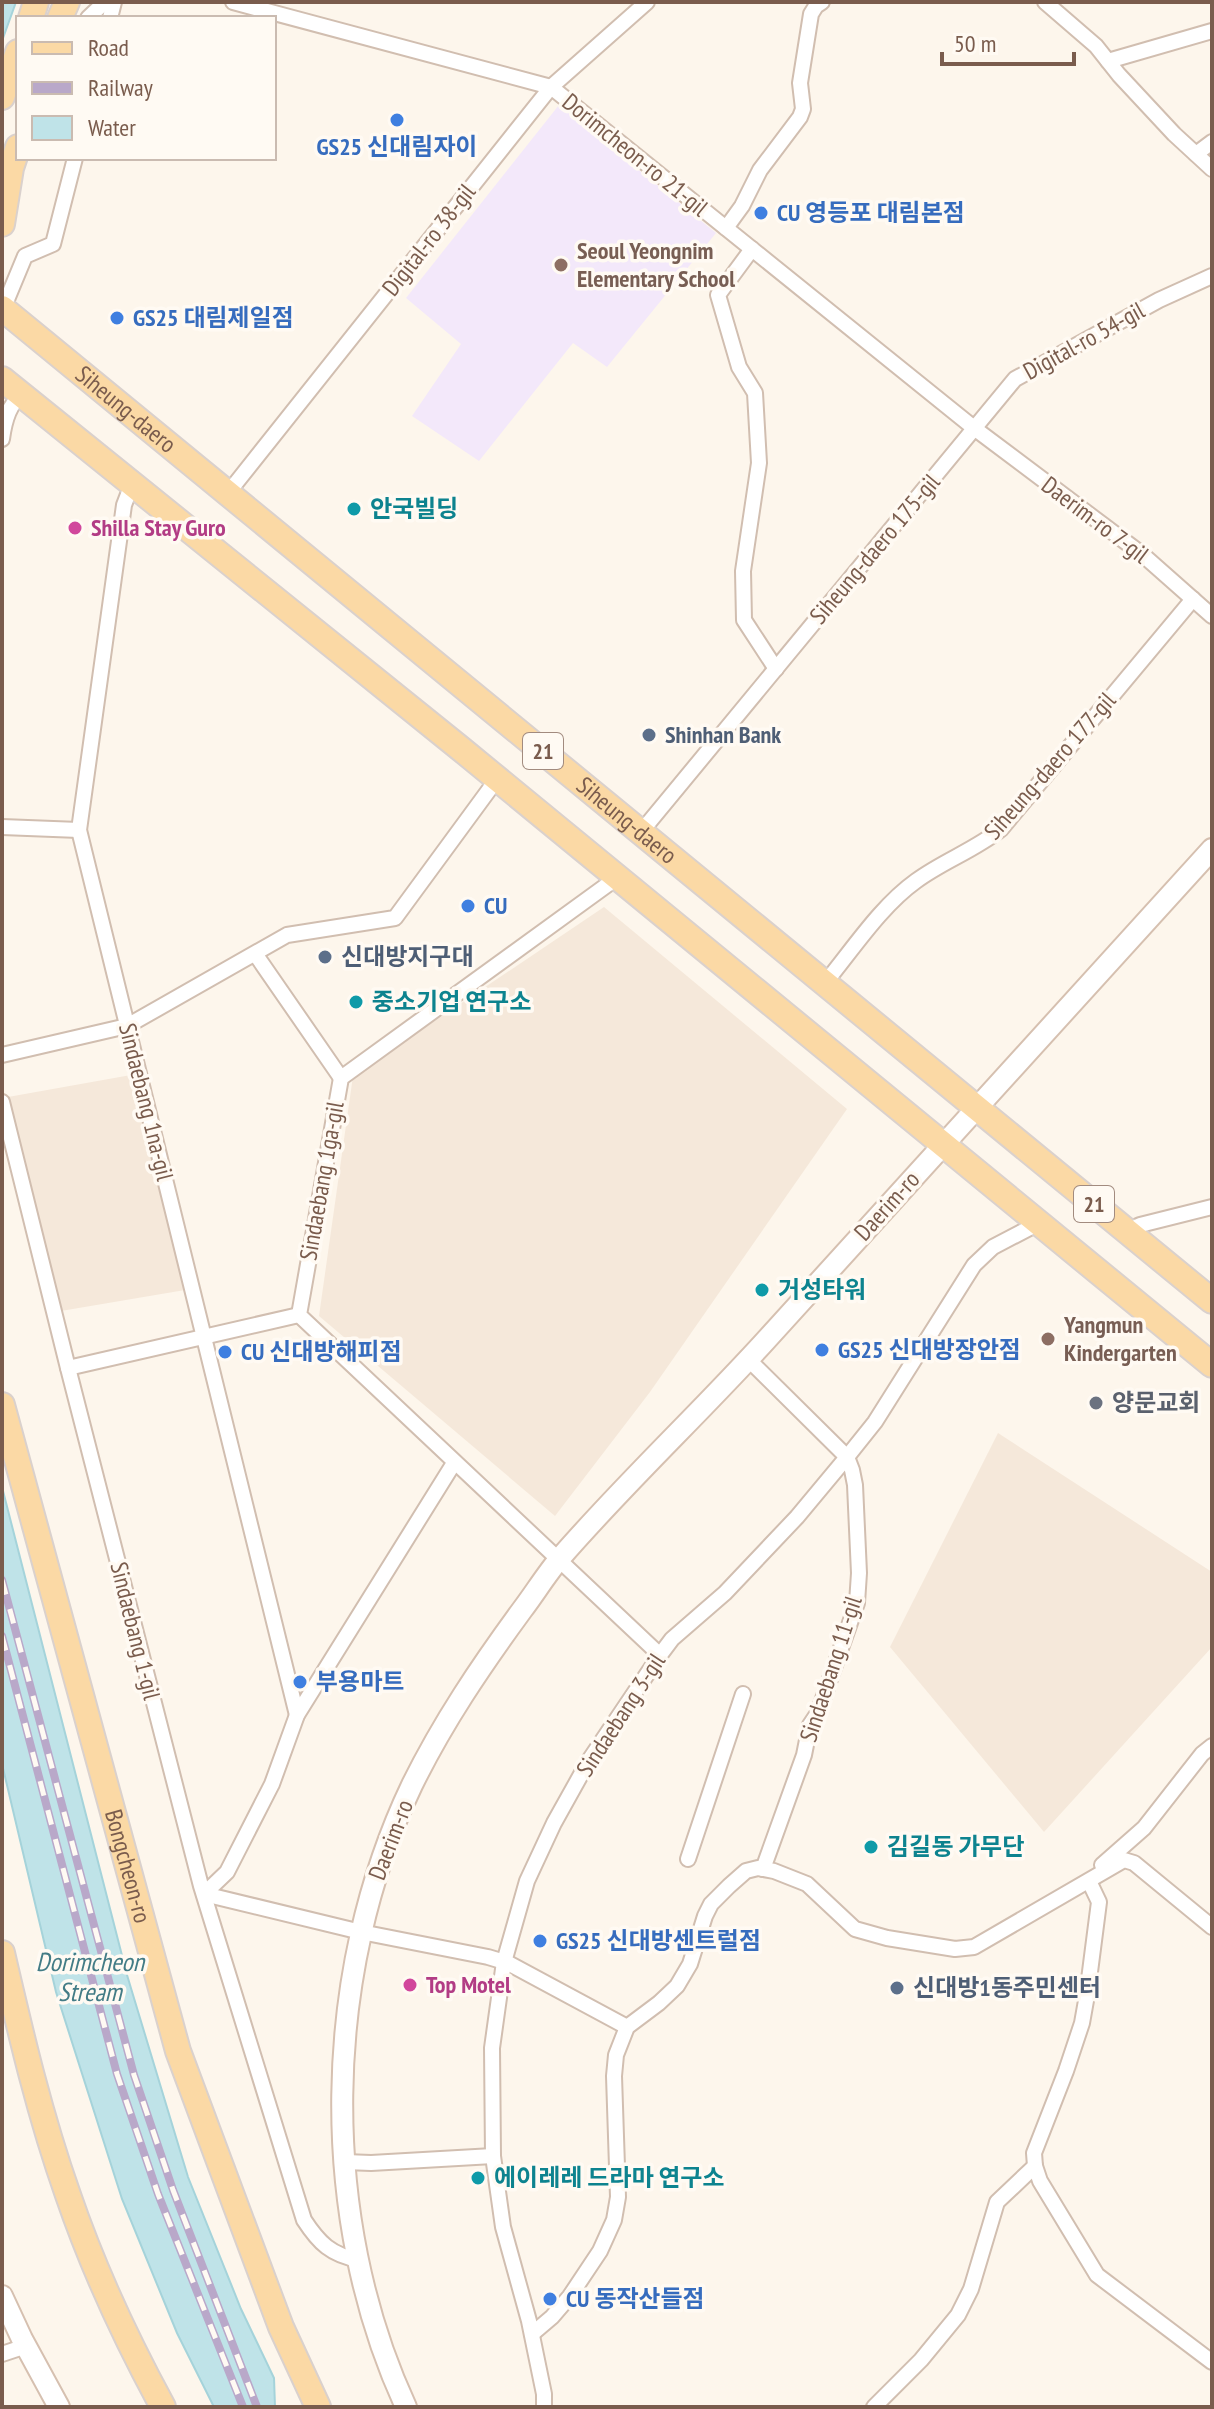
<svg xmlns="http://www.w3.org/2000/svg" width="1214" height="2409" font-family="'PT Sans Narrow','Noto Sans KR',sans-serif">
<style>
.residential{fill:#f5e8da}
.education{fill:#f3e8fa}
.water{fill:#bfe3e8;stroke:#a5d3da;stroke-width:2}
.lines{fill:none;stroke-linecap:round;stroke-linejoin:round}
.street-casing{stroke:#d1beb0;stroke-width:18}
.secondary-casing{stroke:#d6c0b0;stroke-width:24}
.primary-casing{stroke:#dad1cd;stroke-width:28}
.street{stroke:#fff;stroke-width:14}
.secondary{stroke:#fff;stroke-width:20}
.primary{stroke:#fbd9a5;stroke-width:24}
.rail-casing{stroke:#b9a8c9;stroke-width:8}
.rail{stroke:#fffaf3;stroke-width:5;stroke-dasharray:15;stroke-linecap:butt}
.shop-dot{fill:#3f7fe0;stroke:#fffaf3;stroke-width:3}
.education-dot{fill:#8d6e63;stroke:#fffaf3;stroke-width:3}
.culture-dot{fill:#0f9aa8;stroke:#fffaf3;stroke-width:3}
.hotel-dot{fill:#d1479c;stroke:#fffaf3;stroke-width:3}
.service-dot{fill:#5c6f8a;stroke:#fffaf3;stroke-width:3}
.worship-dot{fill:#6b7280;stroke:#fffaf3;stroke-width:3}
.labels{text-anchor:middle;stroke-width:7;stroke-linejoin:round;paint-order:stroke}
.shield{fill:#fffaf3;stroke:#a28b7f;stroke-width:2}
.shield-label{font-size:22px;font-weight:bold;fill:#7a5c4d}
.shop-label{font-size:24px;font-weight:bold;fill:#366cbe;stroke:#fffaf3;text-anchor:start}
.street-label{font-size:24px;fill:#7a5c4d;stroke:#fffaf3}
.education-label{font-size:24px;font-weight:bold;fill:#785e54;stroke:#fffaf3;text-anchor:start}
.culture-label{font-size:24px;font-weight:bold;fill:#0d838f;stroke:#fffaf3;text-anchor:start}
.hotel-label{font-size:24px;font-weight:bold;fill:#b23c85;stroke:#fffaf3;text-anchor:start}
.service-label{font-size:24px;font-weight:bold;fill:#4e5e75;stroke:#fffaf3;text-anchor:start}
.worship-label{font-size:24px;font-weight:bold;fill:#5b616d;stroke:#fffaf3;text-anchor:start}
.water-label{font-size:26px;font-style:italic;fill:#437c86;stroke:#fffaf3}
</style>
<rect width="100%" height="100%" fill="#fdf6ec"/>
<g class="residential">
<path d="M604 907 847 1109 650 1392 555 1516 319 1316 353 1076Z"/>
<path d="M131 1075 185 1290 61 1311 8 1097Z"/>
<path d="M998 1433 1212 1572V1647L1044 1832 890 1647Z"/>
</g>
<path class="education" d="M559 105 716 233 607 367 573 343 479 461 412 416 461 344 406 298Z"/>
<g class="water">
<path d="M2 2H16L2 41Z"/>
<path d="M2 1487 127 1975 188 2177 241 2309 274 2378 275 2407H214L177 2333 122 2199 56 1992 2 1764Z"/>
</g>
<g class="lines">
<g class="street-casing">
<g id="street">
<path d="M233 2 551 87 974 428 1143 555 1212 616"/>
<path d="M1045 2 1096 46 1119 75 1174 134 1212 169"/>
<path d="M88 18 105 2"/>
<path d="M110 18 114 2"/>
<path d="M1108 61 1212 31"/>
<path d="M1196 154 1212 142"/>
<path d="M726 228 742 206 760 170 800 117 803 109 800 83 811 14 816 6 822 2"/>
<path d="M752 249 718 295 739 367 755 393 759 463 743 571 744 620 776 669"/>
<path d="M3 309 25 256 53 244 75 158"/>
<path d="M2 439C4 424 8 404 22 395"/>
<path d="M132 484 124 505 79 830 297 1715"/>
<path d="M228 493 551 87 647 2"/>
<path d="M2 827 79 830"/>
<path d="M641 832 1015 379 1159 300 1212 276"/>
<path d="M618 877 341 1078 299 1315 660 1655"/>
<path d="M256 955 341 1078"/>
<path d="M825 983C853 949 881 906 916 881 943 861 975 850 1001 829L1193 599"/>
<path d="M2 1055 127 1026 287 935 395 918 497 779"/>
<path d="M2 1102 68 1368 201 1886 304 2220C319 2243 331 2255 359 2260"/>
<path d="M1127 1231 1140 1225 1212 1207"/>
<path d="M749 1360 847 1457 852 1470 855 1485 859 1573 857 1603 818 1713 810 1725 804 1755 763 1869"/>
<path d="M68 1368 299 1315"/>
<path d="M688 1859 743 1694"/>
<path d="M1102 1865 1144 1828 1202 1754 1212 1746"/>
<path d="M1089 1881 1099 1902 1087 1995 1082 2023 1066 2071 1034 2153 1035 2166 1040 2181 1097 2275 1212 2362"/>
<path d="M204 1894 227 1872 272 1784 297 1715 454 1463"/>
<path d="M204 1894 361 1932 488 1957 508 1963 627 2027"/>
<path d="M345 2162 371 2163 493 2156"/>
<path d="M532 2334 552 2317 570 2296 600 2251 614 2220 618 2197 614 2076 616 2055 627 2027 659 2003 677 1986 690 1964 705 1916 711 1904 729 1886 746 1871 758 1868 774 1871 807 1884 855 1929 887 1938 955 1949 974 1947 1124 1860 1134 1863 1212 1927"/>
<path d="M2 2354 26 2346"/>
<path d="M544 2407V2394L529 2321 503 2227 493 2156 492 2048 504 1962 527 1881 554 1823 588 1762 660 1655 672 1639 725 1593 797 1517 847 1457 875 1422 974 1265 993 1247 1039 1223"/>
<path d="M874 2407 921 2360 958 2315 971 2289 997 2202 1035 2166"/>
</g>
</g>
<g class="secondary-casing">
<g id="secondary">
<path d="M2 2296 22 2339 59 2407"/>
<path d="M406 2407C318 2217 322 1973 412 1785 443 1722 481 1666 522 1610 535 1593 547 1573 561 1557 627 1481 701 1412 768 1338 916 1175 1064 1012 1212 849"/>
</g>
</g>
<g class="primary-casing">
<g id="primary">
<path d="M31 18 36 2"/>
<path d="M60 18 67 2"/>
<path d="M2 97 18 52"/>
<path d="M2 224 11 168 18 147"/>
<path id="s1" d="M2 308 1212 1301"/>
<path d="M2 379 461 749 1212 1365"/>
<path id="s2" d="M2 1405 178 2051 281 2327 318 2407"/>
<path d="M2 1953C21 2035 40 2116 68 2195 93 2268 126 2339 163 2407"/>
</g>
</g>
<use href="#street" class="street"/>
<use href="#secondary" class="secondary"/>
<use href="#primary" class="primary"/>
<g class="rail-casing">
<g id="rail">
<path d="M2 1580 134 2075 173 2190 257 2407"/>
<path d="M2 1636 117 2074 158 2194 243 2407"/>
</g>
</g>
<use href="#rail" class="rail"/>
</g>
<g class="shop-dot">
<circle cx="397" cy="120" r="8"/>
<circle cx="761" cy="213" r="8"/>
<circle cx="117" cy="318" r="8"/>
<circle cx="468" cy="906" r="8"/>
<circle cx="822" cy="1350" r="8"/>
<circle cx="225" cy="1352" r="8"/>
<circle cx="300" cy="1682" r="8"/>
<circle cx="540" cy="1941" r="8"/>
<circle cx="550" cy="2299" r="8"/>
</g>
<g class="education-dot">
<circle cx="561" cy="265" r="8"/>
<circle cx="1048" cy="1339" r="8"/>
</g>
<g class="culture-dot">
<circle cx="354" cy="509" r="8"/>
<circle cx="356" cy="1002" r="8"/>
<circle cx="762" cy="1290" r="8"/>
<circle cx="871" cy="1847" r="8"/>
<circle cx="478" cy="2178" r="8"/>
</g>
<g class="hotel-dot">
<circle cx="75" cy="528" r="8"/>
<circle cx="410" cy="1985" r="8"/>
</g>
<g class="service-dot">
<circle cx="649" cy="735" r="8"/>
<circle cx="325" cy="957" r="8"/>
<circle cx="897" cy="1988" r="8"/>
</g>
<circle class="worship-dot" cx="1096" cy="1403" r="8"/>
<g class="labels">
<g class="shield">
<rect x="523" y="733" width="40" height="36" rx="6"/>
<rect x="1074" y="1186" width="40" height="36" rx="6"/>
</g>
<g class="shield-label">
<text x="543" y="759">21</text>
<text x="1094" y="1212">21</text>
</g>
<g class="shop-label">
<text x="397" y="155" text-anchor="middle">GS25 신대림자이</text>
<text x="777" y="221">CU 영등포 대림본점</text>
<text x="133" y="326">GS25 대림제일점</text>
<text x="484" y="914">CU</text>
<text x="838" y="1358">GS25 신대방장안점</text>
<text x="241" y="1360">CU 신대방해피점</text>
<text x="316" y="1690">부용마트</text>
<text x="556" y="1949">GS25 신대방센트럴점</text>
<text x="566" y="2307">CU 동작산들점</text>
</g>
<g class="street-label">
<text transform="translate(635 155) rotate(39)" y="8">Dorimcheon-ro 21-gil</text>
<text transform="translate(429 240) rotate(-52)" y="8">Digital-ro 38-gil</text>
<text transform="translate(1084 341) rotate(-29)" y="8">Digital-ro 54-gil</text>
<text dy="8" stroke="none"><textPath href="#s1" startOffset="160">Siheung-daero</textPath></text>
<text transform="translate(1095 520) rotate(37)" y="8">Daerim-ro 7-gil</text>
<text transform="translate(875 549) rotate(-50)" y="8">Siheung-daero 175-gil</text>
<text transform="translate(1050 766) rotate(-49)" y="8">Siheung-daero 177-gil</text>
<text dy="8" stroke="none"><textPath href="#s1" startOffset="808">Siheung-daero</textPath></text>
<text transform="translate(146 1102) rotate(76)" y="8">Sindaebang 1na-gil</text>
<text transform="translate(322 1181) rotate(-80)" y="8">Sindaebang 1ga-gil</text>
<text transform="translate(887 1206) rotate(-48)" y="8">Daerim-ro</text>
<text transform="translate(135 1631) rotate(76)" y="8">Sindaebang 1-gil</text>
<text transform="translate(831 1669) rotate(-72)" y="8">Sindaebang 11-gil</text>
<text transform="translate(621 1715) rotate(-57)" y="8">Sindaebang 3-gil</text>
<text transform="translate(391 1840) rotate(-69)" y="8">Daerim-ro</text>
<text dy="8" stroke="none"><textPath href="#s2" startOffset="478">Bongcheon-ro</textPath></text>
</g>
<g class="education-label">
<text x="577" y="259">Seoul Yeongnim<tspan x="577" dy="28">Elementary School</tspan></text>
<text x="1064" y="1333">Yangmun<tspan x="1064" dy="28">Kindergarten</tspan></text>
</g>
<g class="culture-label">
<text x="370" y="517">안국빌딩</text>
<text x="372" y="1010">중소기업 연구소</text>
<text x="778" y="1298">거성타워</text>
<text x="887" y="1855">김길동 가무단</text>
<text x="494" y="2186">에이레레 드라마 연구소</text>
</g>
<g class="hotel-label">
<text x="91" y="536">Shilla Stay Guro</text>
<text x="426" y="1993">Top Motel</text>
</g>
<g class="service-label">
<text x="665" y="743">Shinhan Bank</text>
<text x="341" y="965">신대방지구대</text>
<text x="913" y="1996">신대방1동주민센터</text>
</g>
<g class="worship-label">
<text x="1112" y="1411">양문교회</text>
</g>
<g class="water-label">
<text x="90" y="1971">Dorimcheon<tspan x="90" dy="30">Stream</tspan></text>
</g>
</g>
<rect width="1214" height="2409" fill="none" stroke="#7a5c4d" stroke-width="8"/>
<rect x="16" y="16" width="260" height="144" fill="#fffaf3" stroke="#cabbb1" stroke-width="2"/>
<rect x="32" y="42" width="40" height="12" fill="#fbd9a5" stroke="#cabbb1" stroke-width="2"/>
<text x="88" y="56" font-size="24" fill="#7a5c4d">Road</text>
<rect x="32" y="82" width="40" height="12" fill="#b9a8c9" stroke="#cabbb1" stroke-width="2"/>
<text x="88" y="96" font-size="24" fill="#7a5c4d">Railway</text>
<rect x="32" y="116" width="40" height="24" fill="#bfe3e8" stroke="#cabbb1" stroke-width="2"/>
<text x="88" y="136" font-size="24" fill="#7a5c4d">Water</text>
<path d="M942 52v12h132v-12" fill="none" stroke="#7a5c4d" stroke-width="4"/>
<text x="954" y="52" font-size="24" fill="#7a5c4d" stroke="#fffaf3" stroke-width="6" paint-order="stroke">50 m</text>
</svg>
